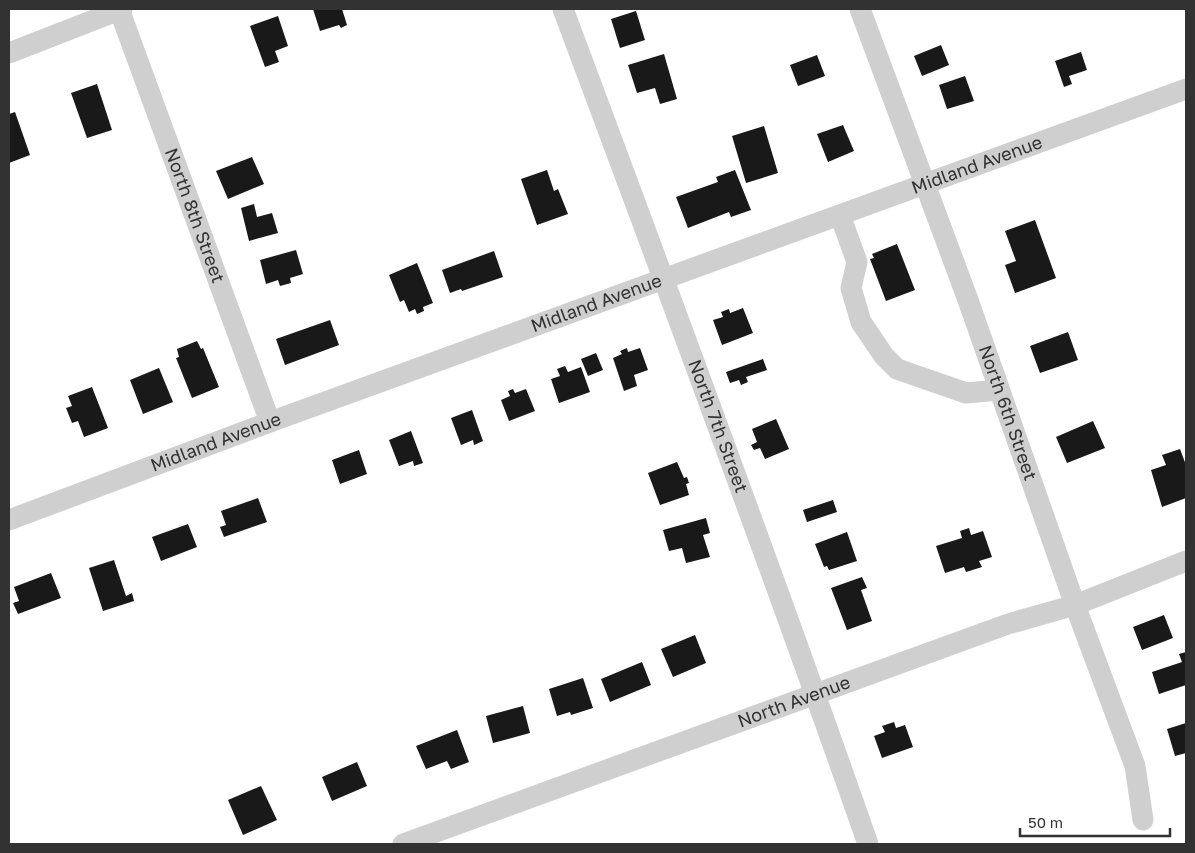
<svg xmlns="http://www.w3.org/2000/svg" width="1195" height="853" font-family="'Golos Text',sans-serif">
<style>
.building{fill:#191919}
.lines{fill:none;stroke-linecap:round;stroke-linejoin:round}
.minor{stroke:#cfcfcf;stroke-width:21}
.labels{text-anchor:middle;stroke-width:5;stroke-linejoin:round;paint-order:stroke}
.street-label{font-size:18px;fill:#323232;stroke:#fff}
</style>
<rect width="100%" height="100%" fill="#fff"/>
<g class="building">
<path d="M313 9H342L347 25 341 28 339 25 320 31Z"/>
<path d="M636 11 645 40 620 48 611 19Z"/>
<path d="M278 16 288 46 275 51 279 62 265 67 250 26Z"/>
<path d="M941 45 949 65 922 76 914 56Z"/>
<path d="M1081 52 1087 70 1069 76 1072 84 1064 87 1055 61Z"/>
<path d="M664 54 677 99 660 104 655 88 637 93 628 65Z"/>
<path d="M817 55 825 76 798 86 790 65Z"/>
<path d="M965 76 974 101 947 109 939 85Z"/>
<path d="M97 84 112 130 87 138 71 93Z"/>
<path d="M15 112 30 155 9 163V114Z"/>
<path d="M843 125 854 151 828 162 817 134Z"/>
<path d="M764 126 778 173 746 183 732 136Z"/>
<path d="M252 157 264 184 228 199 216 171Z"/>
<path d="M547 170 554 191 558 189 568 214 537 225 521 179Z"/>
<path d="M735 170 751 210 731 217 729 212 688 228 676 197 718 182 716 177Z"/>
<path d="M254 204 257 217 272 213 278 233 249 241 241 208Z"/>
<path d="M1035 220 1056 278 1015 293 1005 265 1016 261 1005 231Z"/>
<path d="M897 244 915 290 886 301 870 259 874 258 872 254Z"/>
<path d="M296 250 303 274 290 278 291 283 280 286 278 280 266 284 260 260Z"/>
<path d="M494 251 503 277 462 291 461 289 450 293 442 270Z"/>
<path d="M417 263 433 303 423 307 424 311 417 314 415 309 409 312 404 300 400 302 389 275Z"/>
<path d="M743 308 753 333 722 345 713 320 723 317 721 312 729 309 730 313Z"/>
<path d="M330 320 339 345 285 365 276 339Z"/>
<path d="M1068 332 1078 360 1040 373 1030 346Z"/>
<path d="M197 341 201 349 203 348 219 387 192 398 176 358 179 357 177 349Z"/>
<path d="M627 348 628 352 640 348 648 370 634 375 637 386 624 391 613 358 622 354 620 351Z"/>
<path d="M596 353 603 370 588 376 581 359Z"/>
<path d="M763 359 767 370 746 377 748 382 741 385 739 380 730 383 726 372Z"/>
<path d="M565 366 568 372 581 367 590 392 559 403 551 379 560 376 557 369Z"/>
<path d="M159 368 173 402 143 414 130 380Z"/>
<path d="M92 387 108 428 84 437 78 421 72 423 66 408 72 406 68 396Z"/>
<path d="M513 389 515 393 526 389 535 411 509 421 501 400 510 396 508 391Z"/>
<path d="M472 410 483 441 474 445 473 440 461 445 451 418Z"/>
<path d="M776 419 789 449 765 459 760 448 754 450 751 445 757 442 752 429Z"/>
<path d="M1093 421 1105 448 1067 463 1056 437Z"/>
<path d="M411 431 423 463 414 466 413 461 399 466 389 440Z"/>
<path d="M1180 449 1186 465V498L1162 507 1151 470 1166 465 1162 455Z"/>
<path d="M359 450 367 474 340 484 332 460Z"/>
<path d="M677 462 684 478 687 477 689 483 686 484 689 495 660 505 648 473Z"/>
<path d="M258 498 267 522 224 537 220 527 226 525 221 511Z"/>
<path d="M833 500 837 512 807 522 803 510Z"/>
<path d="M706 518 710 533 703 535 710 557 686 563 682 548 669 551 663 530Z"/>
<path d="M188 524 197 547 161 561 152 537Z"/>
<path d="M969 528 971 535 983 531 992 557 979 561 982 567 966 572 964 567 945 573 936 546 962 538 960 531Z"/>
<path d="M847 532 857 561 829 570 827 566 824 567 815 544Z"/>
<path d="M114 560 126 596 132 593 134 601 103 611 89 568Z"/>
<path d="M51 573 61 598 18 614 13 603 19 601 14 587Z"/>
<path d="M862 577 867 588 861 590 872 621 847 630 831 588Z"/>
<path d="M1164 615 1173 638 1142 650 1133 627Z"/>
<path d="M695 635 706 663 673 677 661 649Z"/>
<path d="M1186 652V685L1159 694 1152 672 1182 662 1179 654Z"/>
<path d="M642 662 651 685 610 702 601 679Z"/>
<path d="M583 678 593 708 571 715 570 712 557 716 549 689Z"/>
<path d="M523 706 530 733 493 743 486 716Z"/>
<path d="M894 722 896 728 905 725 913 747 882 758 874 736 885 732 882 726Z"/>
<path d="M1186 723V753L1175 756 1167 729Z"/>
<path d="M457 730 469 762 451 769 447 761 426 769 416 746Z"/>
<path d="M357 762 367 786 332 801 322 777Z"/>
<path d="M261 786 277 820 243 835 228 800Z"/>
</g>
<g class="lines">
<g class="minor">
<path id="s1" d="M119 9 270 422"/>
<path id="s2" d="M563 9C667 287 770 564 868 844"/>
<path id="s3" d="M860 9 968 300 1075 605 1135 766 1143 820"/>
<path d="M9 53 122 9"/>
<path d="M840 215 857 262 851 288 861 322 884 356 897 369 966 393 999 390"/>
<path id="s4" d="M9 520 270 422 1186 89"/>
<path id="s5" d="M403 844 1008 624 1075 605 1186 561"/>
</g>
</g>
<g class="labels">
<g class="street-label">
<text dy="6" stroke="none"><textPath href="#s4" startOffset="1031">Midland Avenue</textPath></text>
<text dy="6" stroke="none"><textPath href="#s1" startOffset="220">North 8th Street</textPath></text>
<text dy="6" stroke="none"><textPath href="#s4" startOffset="626">Midland Avenue</textPath></text>
<text dy="6" stroke="none"><textPath href="#s3" startOffset="430">North 6th Street</textPath></text>
<text dy="6" stroke="none"><textPath href="#s2" startOffset="445">North 7th Street</textPath></text>
<text dy="6" stroke="none"><textPath href="#s4" startOffset="221">Midland Avenue</textPath></text>
<text dy="6" stroke="none"><textPath href="#s5" startOffset="416">North Avenue</textPath></text>
</g>
</g>
<rect width="1195" height="853" fill="none" stroke="#323232" stroke-width="20"/>
<path d="M1020 828v8h150v-8" fill="none" stroke="#323232" stroke-width="2.5"/>
<text x="1028" y="828" font-size="15" fill="#323232" stroke="#ffffff" stroke-width="4" paint-order="stroke">50 m</text>
</svg>
